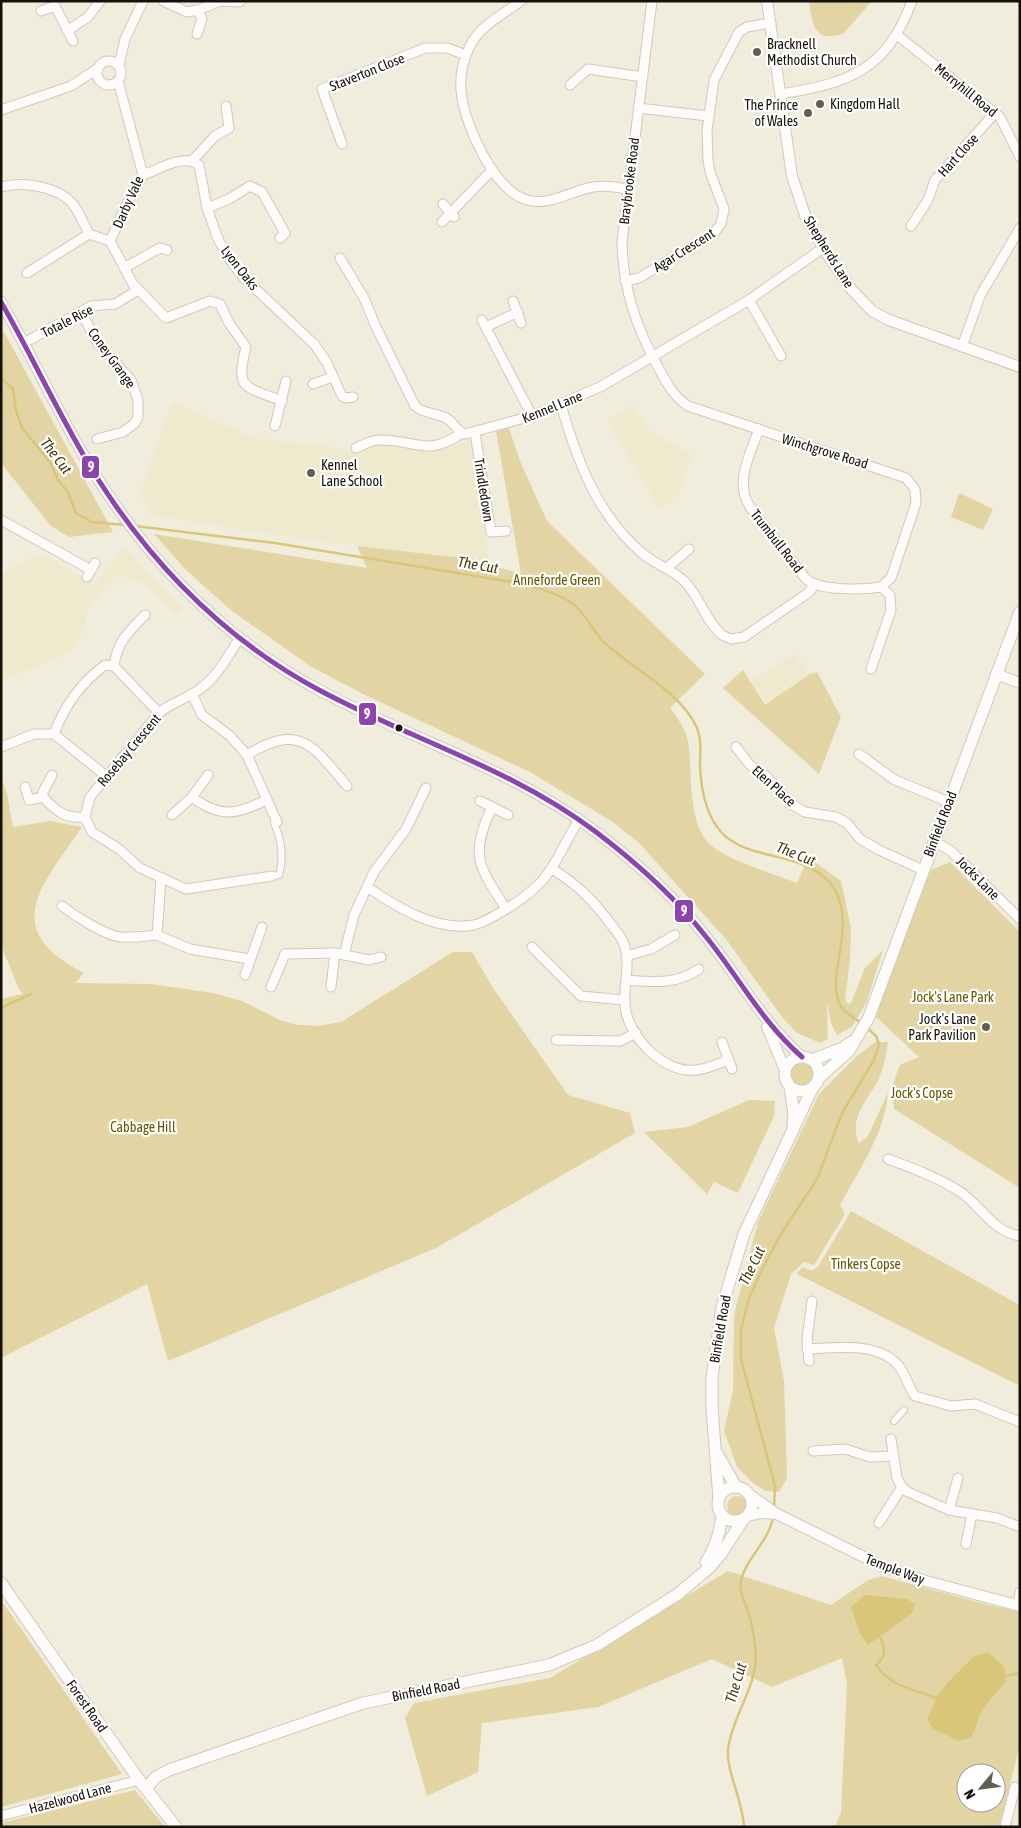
<svg xmlns="http://www.w3.org/2000/svg" width="1021" height="1828" font-family="'Asap Condensed',sans-serif">
<style>
.built{fill:#efe9cd}
.green{fill:#e2d4a3;fill-rule:evenodd}
.water{fill:#dac678}
.lines{fill:none;stroke-linecap:round;stroke-linejoin:round}
.stream{stroke:#dac678;stroke-width:2.5}
.pedestrian-casing{stroke:#cdcabd;stroke-width:8}
.minor-casing{stroke:#cdcabd;stroke-width:11}
.tertiary-casing{stroke:#cdcabd;stroke-width:12}
.secondary-casing{stroke:#cdcabd;stroke-width:13}
.pedestrian{stroke:#fdfcfa;stroke-width:6}
.minor{stroke:#fdfcfa;stroke-width:9}
.tertiary{stroke:#fdfcfa;stroke-width:10}
.secondary{stroke:#fdfcfa;stroke-width:11}
.bus-1-casing{stroke:#fff;stroke-width:9}
.bus-1{stroke:#8e44ad;stroke-width:5}
.poi-dot{fill:#615f53;stroke:#fff;stroke-width:2}
.bus-dot{fill:#141208;stroke:#fff;stroke-width:2}
.labels{text-anchor:middle;stroke-width:4.5;stroke-linejoin:round;paint-order:stroke}
.poi-label{font-size:14px;fill:#141208;stroke:#fff;text-anchor:start}
.street-label{font-size:14px;fill:#141208;stroke:#fff}
.park-label{font-size:14px;fill:#685600;stroke:#fff}
.water-label{font-size:15px;font-style:italic;fill:#443a0d;stroke:#fff}
.line-badge{stroke:#fff;stroke-width:2}
.badge-label{font-size:14px;text-anchor:middle;font-weight:bold;fill:#fff}
</style>
<rect width="100%" height="100%" fill="#f1eddd"/>
<g class="built">
<path d="M172 402 253 438 355 450 374 444 429 451 471 440 490 566 471 559 316 541 151 515 140 494Z"/>
<path d="M632 405 649 431 691 455 678 496 659 508 607 420Z"/>
<path d="M125 547 183 609 176 615 172 613 145 583 116 575 90 604 81 637 70 652 1 681V574L34 556 44 555 95 585Z"/>
<path d="M794 654 810 674 765 705 749 683Z"/>
</g>
<g class="green">
<path d="M809 1H872L844 33C815 44 812 25 809 1Z"/>
<path d="M4 332 113 532 69 537 51 526 1 463V334Z"/>
<path d="M509 428 520 461 547 521 705 674 670 708C678 718 685 729 688 741 693 771 686 826 713 847 735 863 772 873 797 883L808 857 841 881 851 928 850 960 845 1000 848 1004 851 1003 865 968 883 950 867 1001 852 1027 837 1035 831 1023 827 1001 828 1039 820 1043 797 1033 782 1017 726 939 639 843 613 822 530 772 363 694 310 666 232 611 187 571 154 534 367 568 357 546 471 559 521 574 496 431Z"/>
<path d="M959 493 993 509 983 530 951 517Z"/>
<path d="M743 670 765 705 810 674 817 672 841 717 819 774 723 688Z"/>
<path d="M1 778 7 794 13 827 50 821 82 827C39 889 0 930 84 973L75 983 151 984 213 993 242 1001 280 1020 298 1025 318 1026 341 1022 453 952H472L493 988 568 1095 630 1113 635 1133 436 1248 168 1361 147 1284 1 1358V999L23 994 19 989 1 945Z"/>
<path d="M950 862 1020 932V1188L894 1109 892 1087 900 1065 919 1057 876 1017 877 1008 931 870Z"/>
<path d="M875 1042H888C886 1052 885 1064 881 1073 872 1098 847 1115 859 1143L868 1136 888 1093C885 1133 859 1170 840 1205L845 1214 814 1265 804 1262 791 1274 774 1328 784 1381 787 1479 779 1492 765 1491 753 1483 737 1467 724 1431 733 1390 734 1315 758 1222 819 1094 855 1058Z"/>
<circle cx="803" cy="1075" r="13"/>
<path d="M749 1100 775 1101 774 1116 738 1193 714 1182 707 1194 644 1132 688 1127Z"/>
<path d="M851 1211 1020 1305V1386L797 1274 802 1267 811 1271 818 1267Z"/>
<circle cx="737" cy="1506" r="10"/>
<path d="M728 1571 831 1605 868 1580 882 1576 981 1603 1020 1612V1745L999 1827H835L841 1812 847 1683 842 1658 772 1687 712 1659 598 1707 482 1723 478 1772 427 1796 405 1718 414 1703 550 1678ZM966 1773H996V1803H966Z"/>
<path d="M1 1600 122 1774 1 1807Z"/>
<path d="M135 1790 165 1827H1V1823Z"/>
</g>
<g class="water">
<path d="M865 1595 907 1599 915 1604 912 1613 868 1645 860 1634 851 1607Z"/>
<path d="M988 1652 1004 1667 1006 1682 992 1697 979 1716 975 1730 971 1737 959 1741 933 1729 927 1719 938 1695 949 1681 973 1657Z"/>
</g>
<g class="lines">
<g class="stream">
<path d="M1 378 13 389 16 411 22 428 50 462 58 480 68 492 76 513 92 522 125 525"/>
<path d="M135 526 275 543 530 585C543 590 557 594 569 601 587 613 591 631 606 644 633 669 682 693 697 728 702 741 700 753 700 766 701 788 706 816 722 833 750 863 812 850 835 890 856 929 827 970 839 1003 843 1012 853 1017 861 1023"/>
<path d="M1 1008 31 994"/>
<path d="M774 1509 775 1486 741 1359V1330L749 1298 762 1270 779 1237 817 1179 842 1113 874 1060 879 1044 876 1036 867 1028"/>
<path d="M880 1637C885 1648 887 1656 876 1665 891 1687 913 1689 936 1698"/>
<path d="M1005 1676 1020 1673"/>
<path d="M744 1827C743 1801 726 1771 728 1749 732 1717 756 1688 756 1655 755 1642 753 1629 750 1617 747 1606 738 1592 741 1581 745 1559 769 1542 773 1517"/>
</g>
<g class="pedestrian-casing">
<g id="pedestrian">
<path d="M272 876 279 875C284 858 281 839 274 823L277 822"/>
<path d="M894 1421 904 1410"/>
</g>
</g>
<g class="minor-casing">
<g id="minor">
<path d="M163 1 187 12 198 10 220 1 240 2"/>
<path d="M521 1C504 14 479 26 470 46 462 62 459 81 462 98 467 129 495 191 527 200 551 206 570 191 593 187 605 185 616 187 627 189"/>
<path d="M652 1 622 242C623 288 636 327 658 367 666 382 673 396 688 406L906 478 915 489 916 503 891 578 881 587"/>
<path d="M41 11 55 6 73 41"/>
<path d="M67 31 88 17 100 1"/>
<path d="M197 34 202 19 198 10"/>
<path d="M897 35 1000 117 1020 157"/>
<circle cx="109" cy="73" r="12"/>
<path d="M119 65 125 39 143 1"/>
<path d="M118 81 143 175"/>
<path d="M570 85 588 69 643 77"/>
<path d="M781 94C849 83 886 71 912 1"/>
<path d="M638 108 708 116"/>
<path d="M1 110 71 86 97 69"/>
<path d="M342 144 322 89 425 48H447L466 55"/>
<path d="M193 160 215 136 229 128 226 106"/>
<path d="M143 175 129 199 110 241 133 284 166 318 210 301 220 304 229 323 246 347C235 390 244 386 282 401"/>
<path d="M143 175C160 169 184 153 199 165L207 208 218 239 230 260 244 278 315 345 327 363 342 396 346 398 353 397"/>
<path d="M1 187C22 181 56 186 72 203 79 212 84 223 89 234L110 241"/>
<path d="M443 204 454 217"/>
<path d="M207 208 229 199 250 186 262 192 285 233 280 238"/>
<path d="M442 222 492 170"/>
<path d="M911 226 928 200 935 180 995 113"/>
<path d="M340 258 364 298 376 327 415 406C424 414 436 413 446 418 454 422 456 431 465 434L532 416 600 387 749 300 823 248"/>
<path d="M124 268 160 248 167 250"/>
<path d="M27 273 89 234"/>
<path d="M625 281 639 278 714 233 721 224 724 209 710 172 708 159 707 131 714 80 739 32 747 27 771 23"/>
<path d="M749 300 781 356"/>
<path d="M513 301 521 323"/>
<path d="M81 312 97 342 131 380 138 400V417L135 423 123 432 97 439"/>
<path d="M482 320 532 416"/>
<path d="M486 327 518 312"/>
<path d="M24 343 91 306 115 304 138 290"/>
<path d="M962 347 980 296 1020 228"/>
<path d="M313 384 333 377"/>
<path d="M561 405C577 460 597 515 642 553 656 565 672 569 685 582 700 597 706 622 722 635L731 639 744 637 808 593 814 586"/>
<path d="M275 426 286 381"/>
<path d="M759 429C750 455 734 482 750 507L806 579C820 591 862 590 881 587"/>
<path d="M475 433 491 532 506 531"/>
<path d="M356 448C363 445 371 440 379 440 415 439 426 458 462 433"/>
<path d="M1 520 91 570"/>
<path d="M668 567 689 549"/>
<path d="M87 577 95 563"/>
<path d="M239 639C228 656 217 677 200 689 187 699 172 702 159 713L90 797 85 817 92 832 119 849 140 868 186 889 272 876"/>
<path d="M114 666C117 642 129 631 145 615"/>
<path d="M871 669 891 610 890 595 881 587"/>
<path d="M192 694 202 715 230 736 247 755 277 822"/>
<path d="M54 734C64 707 82 682 105 665L114 666 159 713"/>
<path d="M1 747 34 734H54L106 776"/>
<path d="M736 747 750 765 765 775 791 804 805 812 836 817 847 823 860 839 879 850 923 870"/>
<path d="M859 754 895 780 949 802"/>
<path d="M247 755C300 722 313 746 347 786"/>
<path d="M25 787 29 800 43 797"/>
<path d="M43 797C56 811 65 819 85 817"/>
<path d="M43 797V792L52 775"/>
<path d="M192 797C220 818 236 815 266 800"/>
<path d="M480 801 508 815"/>
<path d="M492 807C469 857 479 866 506 909"/>
<path d="M172 815 192 797 208 775"/>
<path d="M934 841 951 851 1020 919"/>
<path d="M552 869C578 885 591 898 610 923 614 929 620 935 623 942 632 962 623 985 625 1006 628 1037 664 1074 696 1070 707 1069 718 1064 728 1060"/>
<path d="M161 879 157 935 190 949 249 959"/>
<path d="M367 887C397 907 436 932 474 925 486 922 498 914 508 908 522 899 536 889 546 876 559 859 567 838 579 820"/>
<path d="M62 906C75 916 106 936 121 937 133 938 146 936 157 935"/>
<path d="M532 947 581 996 625 1000"/>
<path d="M285 954 335 953 369 960 381 957"/>
<path d="M344 955 354 915 374 872 406 829 426 788"/>
<path d="M626 956 651 949 675 935"/>
<path d="M245 975 262 927"/>
<path d="M626 980C654 982 676 985 699 969"/>
<path d="M271 987 285 954"/>
<path d="M331 987 335 953"/>
<path d="M556 1040 620 1041 636 1033"/>
<path d="M722 1042 732 1069"/>
<path d="M888 1159C912 1168 937 1177 959 1191 980 1204 992 1232 1020 1236"/>
<path d="M807 1349C835 1348 877 1341 898 1365 906 1374 908 1387 915 1396L951 1406 975 1404 1020 1422"/>
<path d="M809 1361 807 1339 812 1301"/>
<path d="M891 1439 897 1478 902 1487 908 1492 949 1510 997 1518 1020 1527"/>
<path d="M813 1451 845 1449 870 1457 892 1456"/>
<path d="M949 1510 958 1478"/>
<path d="M879 1523 902 1487"/>
<path d="M966 1544 972 1514"/>
<path d="M1018 1605 1020 1592"/>
<path d="M1 1816 139 1780"/>
<path d="M1005 1827 1015 1787"/>
</g>
</g>
<g class="tertiary-casing">
<g id="tertiary">
<path d="M767 1 792 176 805 215 823 248 851 289 872 311 889 320 1020 367"/>
<path d="M1 302C34 359 61 420 96 476 152 565 226 640 319 690 412 740 511 768 596 832 637 863 675 897 707 938 740 979 762 1022 802 1057"/>
<path d="M996 674 1020 683"/>
<path d="M767 1027 785 1070"/>
<path d="M750 1495 777 1514 882 1566 926 1581 1020 1606"/>
<path d="M748 1516 761 1513 777 1514"/>
</g>
</g>
<g class="secondary-casing">
<g id="secondary">
<circle cx="802" cy="1074" r="17"/>
<path d="M812 1060 843 1048 851 1042"/>
<path d="M819 1078 849 1051 869 1017 1020 612"/>
<path d="M790 1087 794 1114 793 1125"/>
<path d="M718 1455 736 1487"/>
<circle cx="735" cy="1504" r="17"/>
<path d="M719 1499 712 1408V1377L722 1307 744 1234 813 1087"/>
<path d="M706 1562C716 1547 720 1533 722 1515"/>
<path d="M1 1583 139 1780 176 1827"/>
<path d="M146 1788 156 1777 169 1770 363 1703 549 1665 597 1645 678 1594 710 1567 721 1554 743 1520"/>
</g>
</g>
<use href="#pedestrian" class="pedestrian"/>
<use href="#minor" class="minor"/>
<use href="#tertiary" class="tertiary"/>
<use href="#secondary" class="secondary"/>
<g class="bus-1-casing">
<path id="bus-1" d="M1 302C34 359 61 420 96 476 152 565 226 640 319 690 412 740 511 768 596 832 637 863 675 897 707 938 740 979 762 1022 802 1057"/>
</g>
<use href="#bus-1" class="bus-1"/>
</g>
<g class="poi-dot">
<circle cx="757" cy="52" r="5"/>
<circle cx="820" cy="104" r="5"/>
<circle cx="808" cy="113" r="5"/>
<circle cx="311" cy="473" r="5"/>
<circle cx="986" cy="1027" r="5"/>
</g>
<circle class="bus-dot" cx="399" cy="728" r="4.5"/>
<g class="labels">
<g class="poi-label">
<text x="767" y="49">Bracknell<tspan x="767" dy="16">Methodist Church</tspan></text>
<text x="830" y="109">Kingdom Hall</text>
<text x="798" y="110" text-anchor="end">The Prince<tspan x="798" dy="16">of Wales</tspan></text>
<text x="321" y="470">Kennel<tspan x="321" dy="16">Lane School</tspan></text>
<text x="976" y="1024" text-anchor="end">Jock's Lane<tspan x="976" dy="16">Park Pavilion</tspan></text>
</g>
<g class="street-label">
<text transform="translate(367 72) rotate(-22)" y="5">Staverton Close</text>
<text transform="translate(966 90) rotate(39)" y="5">Merryhill Road</text>
<text transform="translate(958 155) rotate(-48)" y="5">Hart Close</text>
<text transform="translate(629 181) rotate(-83)" y="5">Braybrooke Road</text>
<text transform="translate(128 202) rotate(-66)" y="5">Darby Vale</text>
<text transform="translate(684 250) rotate(-32)" y="5">Agar Crescent</text>
<text transform="translate(829 252) rotate(58)" y="5">Shepherds Lane</text>
<text transform="translate(240 268) rotate(52)" y="5">Lyon Oaks</text>
<text transform="translate(67 321) rotate(-27)" y="5">Totale Rise</text>
<text transform="translate(112 358) rotate(54)" y="5">Coney Grange</text>
<text transform="translate(552 407) rotate(-22)" y="5">Kennel Lane</text>
<text transform="translate(825 451) rotate(17)" y="5">Winchgrove Road</text>
<text transform="translate(484 490) rotate(81)" y="5">Trindledown</text>
<text transform="translate(777 541) rotate(52)" y="5">Trumbull Road</text>
<text transform="translate(129 750) rotate(-50)" y="5">Rosebay Crescent</text>
<text transform="translate(774 786) rotate(42)" y="5">Elen Place</text>
<text transform="translate(940 824) rotate(-69)" y="5">Binfield Road</text>
<text transform="translate(978 878) rotate(45)" y="5">Jocks Lane</text>
<text transform="translate(720 1329) rotate(-80)" y="5">Binfield Road</text>
<text transform="translate(895 1569) rotate(21)" y="5">Temple Way</text>
<text transform="translate(426 1690) rotate(-11)" y="5">Binfield Road</text>
<text transform="translate(87 1706) rotate(55)" y="5">Forest Road</text>
<text transform="translate(70 1798) rotate(-15)" y="5">Hazelwood Lane</text>
</g>
<g class="park-label">
<text x="557" y="585">Anneforde Green</text>
<text x="953" y="1002">Jock's Lane Park</text>
<text x="922" y="1098">Jock's Copse</text>
<text x="143" y="1132">Cabbage Hill</text>
<text x="866" y="1269">Tinkers Copse</text>
</g>
<g class="water-label">
<text transform="translate(56 456) rotate(53)" y="5">The Cut</text>
<text transform="translate(478 565) rotate(10)" y="5">The Cut</text>
<text transform="translate(796 854) rotate(22)" y="5">The Cut</text>
<text transform="translate(752 1266) rotate(-64)" y="5">The Cut</text>
<text transform="translate(736 1683) rotate(-73)" y="5">The Cut</text>
</g>
</g>
<g class="line-badge">
<rect x="81" y="455" width="19" height="24" rx="5" fill="#8e44ad"/>
<rect x="358" y="702" width="19" height="24" rx="5" fill="#8e44ad"/>
<rect x="674" y="899" width="20" height="24" rx="5" fill="#8e44ad"/>
</g>
<g class="badge-label">
<text x="91" y="472">9</text>
<text x="367" y="719">9</text>
<text x="684" y="916">9</text>
</g>
<rect width="1021" height="1828" fill="none" stroke="#141208" stroke-width="5"/>
<g transform="translate(981 1788) rotate(241)"><circle r="24" fill="#ffffff" stroke="#a1a09c"/>
<path d="M0-4L9 19L0 12L-9 19Z" fill="#615f53"/>
<text y="-8" font-size="14" font-weight="bold" text-anchor="middle" fill="#141208">N</text>
</g>
</svg>
